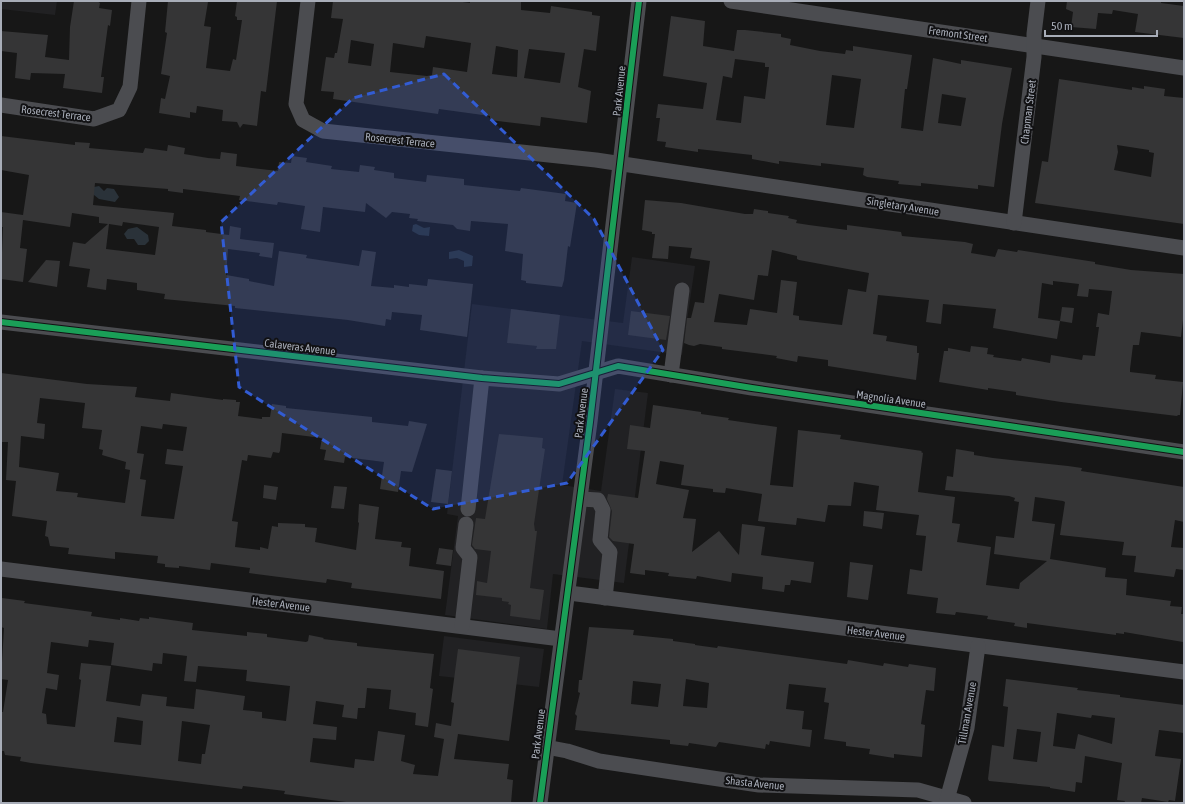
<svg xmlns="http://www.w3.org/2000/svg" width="1185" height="804" font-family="'Asap Condensed',sans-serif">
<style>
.built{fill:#212123}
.water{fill:#2a3239}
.building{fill:#353536;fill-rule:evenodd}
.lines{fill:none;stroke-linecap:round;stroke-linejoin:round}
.minor{stroke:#4b4c50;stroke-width:15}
.cycleway-casing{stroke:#111113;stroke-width:8}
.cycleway{stroke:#1a9f57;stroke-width:6}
.marked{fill:#325cd3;fill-opacity:0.2;stroke:#325cd3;stroke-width:3;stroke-dasharray:8 5;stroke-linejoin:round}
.labels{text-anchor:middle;stroke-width:4;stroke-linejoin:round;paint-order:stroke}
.street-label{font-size:11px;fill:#a8adb8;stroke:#111113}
</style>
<rect width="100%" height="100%" fill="#171717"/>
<g class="built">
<path d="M1 1H57L55 15 1 9Z"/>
<path d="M632 257 695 266 682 355 582 341 562 485 601 491 615 389 648 393 624 583 553 574 547 629 445 615 458 516 447 514 472 304 623 323Z"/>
<path d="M444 636 544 649 539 687 439 676Z"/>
</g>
<g class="water">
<path d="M99 186 104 191 107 188 114 189 119 197 115 202 99 199 94 195V187Z"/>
<path d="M416 224 424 228 430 227 429 236 419 235 412 231 413 225Z"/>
<path d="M137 227 148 235 149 241 145 245H138L134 239H127L124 234 128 229Z"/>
<path d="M459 250 473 256 472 266 464 267V261L457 258 449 259V252Z"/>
</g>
<g class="building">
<path d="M74 1H97L100 3 99 8 112 10 110 26 108 25 101 77H104L102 93 63 88 65 74 31 73 30 80 15 78 17 53 1 51V31L48 35 45 57 69 60 70 27Z"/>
<path d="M168 1 208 2 204 26 211 27 206 68 230 71 233 59 236 60 242 20H237V17L235 16 237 1H277L266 92 261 91 257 126 243 124 240 128 237 122 222 121 223 110 197 106 196 113 190 112V118L159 113 161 98 165 99 170 76 161 74 167 33 165 32Z"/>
<path d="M333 1H455L470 3V1H521V10L550 13 551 6 592 12V15L600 16 596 51 584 49 578 87 591 91 587 123 541 117 540 126 490 120V116L439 109 438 114 333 99 334 92 321 91 326 57 334 58 335 53H337L343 19 331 18ZM426 36 471 43 467 72 433 67 432 75 427 76 390 72 393 43 424 48ZM351 40 374 44 371 66 348 63ZM496 46 518 50 517 77 492 74ZM529 49 565 53 560 83 524 78Z"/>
<path d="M1067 1H1161V3L1184 6V38L1135 32 1138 14 1113 10 1112 14 1098 13 1096 29 1071 27 1073 12 1066 9Z"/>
<path d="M671 16 705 21 703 46 734 51 737 30H745L781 34V37L791 39 790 45 820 51 845 54 846 50 853 51V46L912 55 907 89H905L901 128 923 131 933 58 961 64V60L1012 68 1002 124 994 187 978 185V189L921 183V186L898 184 899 181 867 177 863 175 864 168 821 163V166L779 161V164L752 159V155L698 149V152L665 147 666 142 657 141 660 118H656L658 104 703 109 707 83 663 76ZM735 59 765 63V67H769L765 99 744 96 741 123 716 120 723 76 732 78ZM832 75 861 79 854 128 826 125ZM942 94 966 98 961 126 938 123Z"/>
<path d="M1059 79 1132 90V87L1144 89V86L1165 89 1164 96 1184 98V224L1035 203 1042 161 1048 162ZM1117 145 1149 150V152L1154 153 1151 177 1114 170 1118 152Z"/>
<path d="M1 136 75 145V142L90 143 89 148 143 153 145 148 167 151 168 145 185 148 184 154 208 158 220 159 221 152 237 154 236 166 278 171 279 162 291 163 292 156 307 158 306 162 332 166 331 169 359 172 360 165 375 167 374 170 394 173V178L426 182 427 175 464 179V185L520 191 521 188 566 194 565 201 577 203 570 247 568 246 564 280 562 287 526 283V281L521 280 523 254 505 251 508 224 471 221 470 231 457 229 453 225 417 221 418 219 409 218 410 214 392 212 386 218 366 203 365 212 323 207 320 232 301 229 305 206 278 202 277 205 239 200 240 196 183 189V193L168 191V189L95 183 93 205 174 213 172 226 206 230V232L229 235 230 226 241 228 240 239 274 243 272 258 259 256 260 253 228 249 226 275 249 279V281L274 286 279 251 307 255 306 258 359 266 362 250 376 252 371 286 394 288V285L409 287V284L427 286 428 279 473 284 467 337 420 330 422 315 392 312 391 320 386 319 385 326 348 320 235 308V306L164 299 165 294 137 290V283L107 279 106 290 87 287 90 269 69 266 73 242 85 244 108 224 99 223V217L72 213 70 227 23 220 20 248 27 249 23 282 1 279 3 227H1V212L23 215 29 175 1 170ZM123 222 159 227 155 255 106 249 109 224 122 226Z"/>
<path d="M645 200 681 203 745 214H753L754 209 768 211V213L789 216 788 218 797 220 796 223 809 225 847 230V225L901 232 902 236 965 242 973 244 971 253 995 257 998 249 1017 252 1018 250 1095 262V264L1131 270 1184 274V311L1181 337 1141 332 1139 345H1133L1130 369V372L1156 375 1155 379 1183 382 1180 415H1178L1177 416 1061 402 1016 395V392L988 388V390L939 382 944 351H948V348L970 352 971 346 988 348 987 354 994 355 993 357 1021 361 1022 358 1050 363 1051 355 1082 360 1083 355 1095 356 1099 327H1096L1098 313 1109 315 1112 291 1089 289 1088 297 1077 296 1079 284 1053 281V285L1042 283 1038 318 1060 321 1057 339 993 328 996 309 943 304 941 324 926 322 929 300 878 295 873 334 887 336 886 341 917 346V353H919L916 380 828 366V360L798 356 797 362 776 358 777 356 722 349V347L700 344 694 346 689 345 684 343 687 318H691L695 302 704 303 710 261 690 258 692 248 669 246 668 259 652 258 655 234H652V232L642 230ZM772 250 797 256V259L799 260 869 273 866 292 848 289 842 325 799 320V316L793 315 797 282 781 280 777 313 750 309 747 325 714 322 719 294 754 300 758 275 768 276Z"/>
<path d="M46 260 60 261 57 287 28 282Z"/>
<path d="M1062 307 1074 308 1072 323 1060 321Z"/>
<path d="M511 309 560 315 556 349H536L537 346 507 343Z"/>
<path d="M631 311 670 316 666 340 628 335Z"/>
<path d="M1 373 87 384 137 387 135 397 170 401 171 393 223 400V399L236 400V402H240L238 416 262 419V417H270L272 404 286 406V408L372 417V422L408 426 409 421 427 424 412 472 401 471 398 492 380 489 384 462 345 457 344 463 324 460 326 450 320 449 322 438 282 433 280 451 279 453 273 452 271 458 248 455 247 461 242 460 232 521 238 522 235 547 260 550V547L268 549 272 526 278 527V523L305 524V527L317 528 315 542 356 550 359 523 358 522 359 504 379 507 375 539 402 542 401 547 411 548 409 566 444 571 441 599 351 588 352 583 327 579 326 583 249 573 250 568 211 563 210 570 179 566V568L165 567V564L157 563 158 556 115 552V559L68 554 69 548 50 546 48 537 45 536 47 521 12 516 16 481 6 480 8 442H1ZM40 398 85 403 82 428 102 430 99 449 103 450 102 455 126 462 125 469 130 470 125 503 77 497 78 493 56 491 59 473 19 467 21 436 44 439 45 424 37 423ZM163 424 187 427 183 451 167 449 165 464 183 466 174 519 141 516 146 480 140 479 144 454 137 453 141 426 162 429Z"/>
<path d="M653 405 701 412V414L729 418 728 420 777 427 770 485 793 487 798 430 841 435 840 439 922 451 921 452 923 453 918 492 955 497 952 523 960 524 957 542 991 547 986 585 1019 589 1020 583 1047 561 994 554 996 536 1014 538 1019 502 1014 501 1015 498 1009 496 945 490 947 476 953 477 956 449 974 452V455L993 458 1068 466 1082 468 1081 471 1184 487V522L1175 520 1171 547 1184 548V570L1176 569 1174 577 1134 572 1136 556 1122 555 1124 542 1060 535 1065 502 1063 501 1035 497 1032 521 1055 524 1050 559 1106 568 1105 577 1127 579 1126 595 1171 601 1170 606 1182 607 1181 614H1184L1183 642 1124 632V634L1116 633V635L1027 623V628L1014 626 1015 623 987 619 988 616 956 612 955 615 936 613 938 598 907 594 910 569 922 571 926 536 916 535 919 515 876 510 879 486 854 482 851 506 828 505 825 522 797 518 796 525 758 521 762 494 726 488 725 493 713 492V489L681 485 684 465 660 461 656 484 689 490 683 518 696 519 692 552 719 531 739 555 742 524 765 527 761 555 814 562 811 583 791 580 790 585H785L784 592 762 589 763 577 732 573 731 582 697 576 696 579 668 576 669 573 645 570V575L630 573 634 544 613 541 609 537 612 511 607 499 608 494 638 498 645 451 627 449 630 425 650 428Z"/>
<path d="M499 434 543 438 542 448 545 449 534 524 535 531H537L530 588 544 590 540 620 510 616 511 605 508 604 509 602 502 601V598L476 595 477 581 487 583 491 551 475 549 472 545 476 518 485 519Z"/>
<path d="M436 469 452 471 448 504 431 502Z"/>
<path d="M264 485 278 487 276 500 263 498Z"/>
<path d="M334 486 347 487 344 509 331 508Z"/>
<path d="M864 511 884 513 882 529 863 526Z"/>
<path d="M439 548 453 550 451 566 436 564Z"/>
<path d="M850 562 873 565 868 600 847 597Z"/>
<path d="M2 598 25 601 24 603 92 612 91 616 120 620V618L139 621 140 618 149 619V617L193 623 192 630 247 636V632L267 634V637L306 642 308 641 309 635 324 638 323 639 357 643V646L434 654 430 688 433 689 428 727 415 725 416 713 389 709 391 690 367 688 365 708H358L357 719 342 717 344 705 316 701 313 724 337 727 336 740 313 738 310 762 354 768 355 759 374 761 378 731 405 735 401 761 415 765 413 774 438 776 444 739 434 737 436 723 451 726 454 703 451 702 458 649 520 657 509 741 458 734 454 759 509 764 507 779 513 780 511 803H354L284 794 285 791 243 786 242 789 234 788 31 763 20 761 21 757 5 755 4 751H1V712H3L8 680 1 679 4 628 1 627ZM89 640 114 643 111 665 152 671 153 663 162 664 163 653 187 656 184 681 196 682 198 666 247 670 246 681 290 686 286 721 262 718V712L243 710 245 696 196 689 194 709 166 706 167 697 142 694 140 706 106 701 111 666 81 663 79 679 81 680 75 727 47 724 46 714 42 713 46 688 57 690 59 675 47 673 51 642 88 647ZM117 717 143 721 141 745 114 742ZM182 721 210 725 205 754H202L201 764 178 761Z"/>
<path d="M589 627 634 630 633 635 673 639V641L695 644V645L717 648 718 646 847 664 848 660 883 666 884 663 908 667 909 664 936 668 934 691 926 690 921 724 925 725 922 757 894 754V758L869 754 870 749 846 746V742L824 739 829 703 824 702 826 688 789 684 786 709 804 711 802 729 812 730 810 747 770 741 769 745 766 744 765 749 719 742 716 747 689 743 688 746 670 744V740L575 730 577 716 575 714 580 693 578 692 579 680H582ZM686 679 709 683 707 708 683 706ZM633 681 661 684 658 707 631 704Z"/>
<path d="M1006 679 1078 688 1077 690 1120 695V697L1184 705V733L1159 730 1155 756 1181 759 1175 801 1169 800 1168 802 1142 798 1141 803H1124L1125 801 1117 800 1122 763 1085 756 1082 783 1076 782 1075 792 1050 788V787L989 781 988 779 992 745 1004 747 1008 707 1003 706ZM1057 713 1091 718 1092 715 1115 718 1112 744 1078 734 1075 749 1053 746ZM1017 729 1041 732 1037 762 1013 759Z"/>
</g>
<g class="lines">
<g class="minor">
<path d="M308 1 296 104 303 120 323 131 596 160 1184 248"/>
<path d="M731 1 1184 68"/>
<path d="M1 105 94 119 119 110 130 87 139 1"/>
<path d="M1014 223 1034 57V34L1038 1"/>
<path d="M1 322 482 378 559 384 618 366 752 388 1184 452"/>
<path d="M671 375 682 290"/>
<path d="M581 499 598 500 603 510 600 540 610 552 605 598"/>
<path d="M468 509 482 378"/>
<path d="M1 569 561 639"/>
<path d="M569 593 1184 672"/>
<path d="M462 626 470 557 463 548 466 524"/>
<path d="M546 747 567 751 599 761 759 785 918 790 964 803"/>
<path d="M540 803 590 422 639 1"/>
<path d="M946 803 967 728 978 646"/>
</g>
<g class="cycleway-casing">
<g id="cycleway">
<path d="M1 322 482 378 559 384 618 366 752 388 1184 452"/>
<path d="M540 803 590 422 639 1"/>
</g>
</g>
<use href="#cycleway" class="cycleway"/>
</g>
<path class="marked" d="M444 74 594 219 663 350 567 483 433 509 239 387 221 222 353 98Z"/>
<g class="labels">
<g class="street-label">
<text transform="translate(958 34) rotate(8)" y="4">Fremont Street</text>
<text transform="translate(619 91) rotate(-84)" y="4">Park Avenue</text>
<text transform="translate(1028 112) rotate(-83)" y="4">Chapman Street</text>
<text transform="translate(56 113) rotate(7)" y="4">Rosecrest Terrace</text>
<text transform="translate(400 140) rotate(6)" y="4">Rosecrest Terrace</text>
<text transform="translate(903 206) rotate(9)" y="4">Singletary Avenue</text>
<text transform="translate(300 347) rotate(7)" y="4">Calaveras Avenue</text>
<text transform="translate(891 399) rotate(8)" y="4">Magnolia Avenue</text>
<text transform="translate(581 413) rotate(-83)" y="4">Park Avenue</text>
<text transform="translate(281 604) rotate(7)" y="4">Hester Avenue</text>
<text transform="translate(876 633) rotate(7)" y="4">Hester Avenue</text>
<text transform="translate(967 713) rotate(-80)" y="4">Tillman Avenue</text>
<text transform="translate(538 734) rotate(-83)" y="4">Park Avenue</text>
<text transform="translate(755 783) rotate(6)" y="4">Shasta Avenue</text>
</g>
</g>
<rect width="1185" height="804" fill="none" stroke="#a8adb8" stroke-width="4"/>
<path d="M1045 30v6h112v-6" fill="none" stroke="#a8adb8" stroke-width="2"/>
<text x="1051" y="30" font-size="12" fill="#a8adb8" stroke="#111113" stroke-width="3" paint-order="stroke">50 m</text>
</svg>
